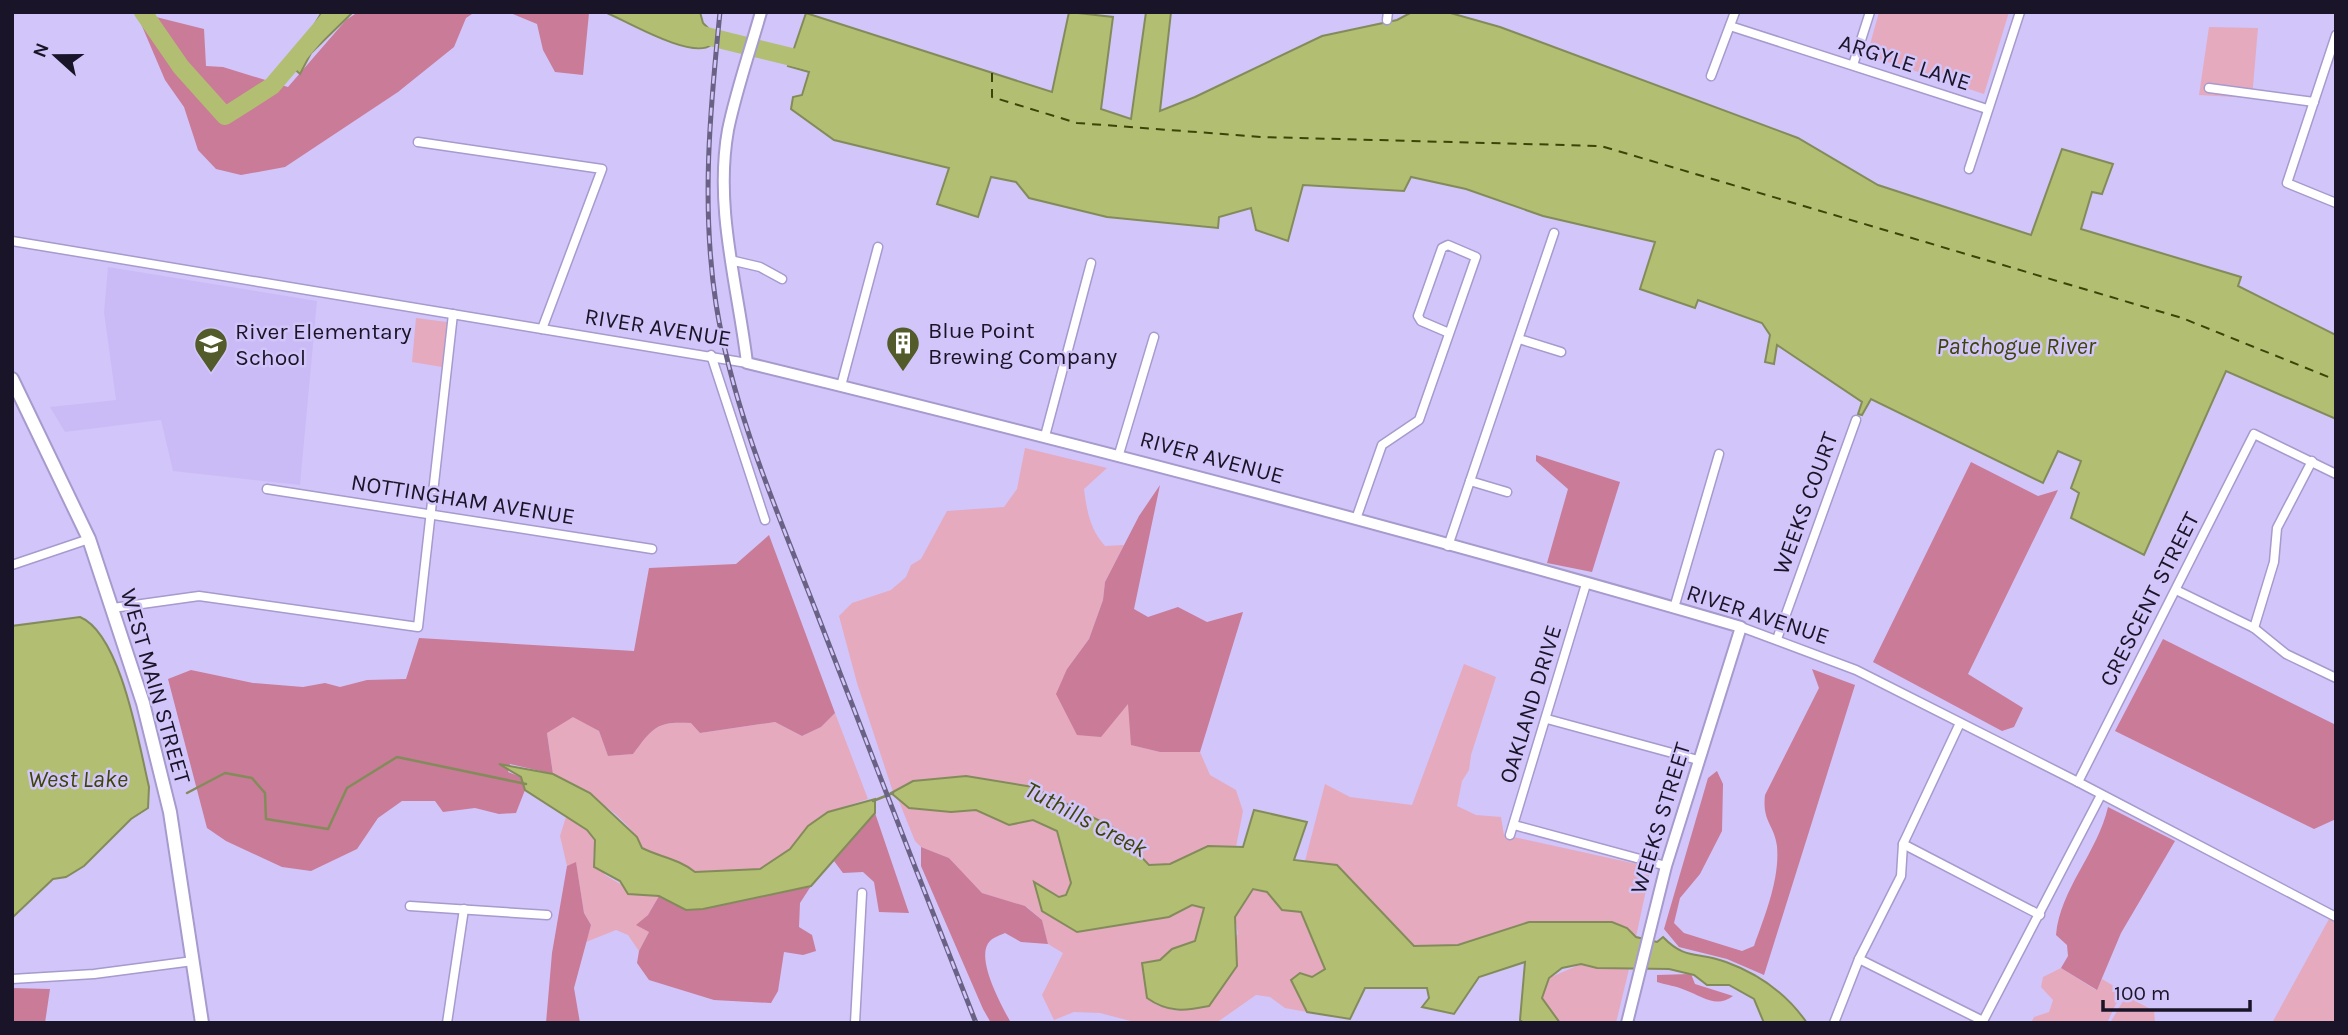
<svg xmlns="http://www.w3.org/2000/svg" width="2348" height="1035" font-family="Karla,sans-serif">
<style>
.built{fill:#cabbf7}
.green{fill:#e5aabe}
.forest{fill:#c97b98}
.water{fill:#b2be71;stroke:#848b5b;stroke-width:2}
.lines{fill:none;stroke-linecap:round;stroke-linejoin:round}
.stream{stroke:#848b5b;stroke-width:2.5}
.river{stroke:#b2be71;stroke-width:18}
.ferry{stroke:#3d4407;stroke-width:2;stroke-dasharray:9 7;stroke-linecap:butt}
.minor-casing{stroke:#a79acd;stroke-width:11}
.secondary-casing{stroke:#a79acd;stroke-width:14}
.primary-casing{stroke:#a79acd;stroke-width:16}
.minor{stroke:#fff;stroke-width:8}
.secondary{stroke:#fff;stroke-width:10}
.primary{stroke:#fff;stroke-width:12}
.rail-casing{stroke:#6a6284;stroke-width:5}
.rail{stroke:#d2c5fa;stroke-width:2.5;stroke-dasharray:8;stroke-linecap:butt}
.labels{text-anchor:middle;stroke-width:5;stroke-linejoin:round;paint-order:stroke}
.street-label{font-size:23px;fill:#191427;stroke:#d2c5fa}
.poi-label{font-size:23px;fill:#191427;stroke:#d2c5fa;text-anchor:start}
.water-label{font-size:24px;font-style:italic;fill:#3d4407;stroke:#d2c5fa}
</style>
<rect width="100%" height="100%" fill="#d2c5fa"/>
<path class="built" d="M108 267 317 301 300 485 173 471 161 420 65 432 50 407 116 400 104 312Z"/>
<g class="green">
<path d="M1879 12H2009L1984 94 1870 56 1868 52Z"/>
<path d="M2209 27 2258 28 2252 98 2199 95Z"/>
<path d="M416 318 447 322 442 367 412 362Z"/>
<path d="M1025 448 1107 468 1084 489C1087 512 1090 529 1105 546L1124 545 1105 582 1103 600 1089 639 1067 669 1129 703 1132 745 1160 752H1200L1210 775 1236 790 1243 811 1236 847 1208 846 1170 864 1149 865 1114 828 1033 787 914 781 893 792 857 683 839 616 852 603 891 590 906 577 911 565 921 559 947 511 1004 507 1017 489Z"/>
<path d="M1464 664 1496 677 1471 755 1469 770 1462 781 1457 806 1476 815 1501 817 1504 835 1646 866 1650 871 1636 937 1627 928 1529 922 1457 945 1413 947 1337 865 1305 861 1325 784 1350 797 1412 805Z"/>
<path d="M835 713 868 799 828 812 808 826 790 849 760 869 695 872C680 859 660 857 642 848 629 816 582 789 553 774L547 732 573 716 599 731 608 756 632 754C653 727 657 721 692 723L700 733 775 722 802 736 821 727Z"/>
<path d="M898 799 910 808 951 812 976 809 1009 825 1033 820 1058 831 1071 883 1066 896 1059 897 1035 883 1042 911 1169 917 1192 905 1204 908 1195 941C1159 953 1159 964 1147 998L1159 1006 1178 1011 1238 934 1235 917 1253 889 1267 892 1282 910 1301 912 1325 969 1312 977 1291 980 1307 1012 1285 1008 1270 997 1256 995 1216 1023H1138L1100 1013 1074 1012 1054 1020 1042 995 1063 953 1048 944 1042 920 1027 907 982 893 949 858 921 847 915 841Z"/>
<path d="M566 817 587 830 595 840 593 859 605 875 639 895 659 896 648 915 637 925 649 932 639 951 628 935 616 930 586 942 591 925 584 913 576 863 567 866 560 836Z"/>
<path d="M2329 919 2336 923V1023H2272Z"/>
<path d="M1581 964 1597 968 1629 969 1616 1023H1560L1542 998 1549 978Z"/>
<path d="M2061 968 2096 990 2102 979 2122 991 2107 1023H2031L2034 1017 2049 1012 2053 1000 2041 987 2043 977Z"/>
<path d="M2126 996 2154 1011 2155 1023H2110Z"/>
</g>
<g class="forest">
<path d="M136 12 204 29 206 66 223 67 288 87 346 20 358 12H475L466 18 454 47 398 92 285 167 241 175 216 169 198 150 184 107 165 80Z"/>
<path d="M508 12 589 13 583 75 555 72 543 50 537 24Z"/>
<path d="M1536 455 1620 482 1592 572 1547 563 1568 489 1536 461Z"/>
<path d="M1971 462 2038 496 2058 490 1968 674 2023 708 2014 727 2002 731 1873 662Z"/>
<path d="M1160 485 1134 609 1148 617 1178 607 1207 622 1243 612 1200 752H1160L1131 745 1128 704 1101 737 1077 735 1056 694 1067 669 1089 639 1103 600 1105 582 1139 516Z"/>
<path d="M769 535 835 713 821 727 802 736 775 722 700 733 691 723C657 721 653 727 633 754L608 756 599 731 573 717 547 733 553 774 510 764 508 772 521 777 525 790 516 813 499 814 475 808 443 812 435 801H402L378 818 357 849 311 871 282 867 226 841 207 828 168 679 191 670 253 683 303 687 325 683 340 687 367 680 406 679 419 638 634 651 649 568 736 564Z"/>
<path d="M2163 639 2336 725V819L2314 829 2115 731Z"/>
<path d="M1812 669 1855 685 1764 975 1727 959 1679 947 1664 929 1708 778 1717 771 1723 784 1722 831 1700 874 1680 898 1674 923 1684 933 1742 951 1754 946C1765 915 1780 879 1777 846 1774 824 1762 822 1765 795L1819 688Z"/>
<path d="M2108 807 2175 841 2121 933 2097 990 2061 968 2068 956 2067 945 2056 935C2060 889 2098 852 2108 807Z"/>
<path d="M875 813 909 913 879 912 874 882 863 872 843 873 834 861Z"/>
<path d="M921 847 949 858 982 893 1025 906 1042 920 1048 944 1021 942 1005 933C1001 935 994 937 990 941 974 957 1002 1006 1011 1023H991L983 1009 921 866Z"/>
<path d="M576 862 584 913 591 925 574 988 580 1023H546L552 953 567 866Z"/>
<path d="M811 886 800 903 799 927 812 935 816 951 803 955 784 952 778 991 771 1003 714 1000 649 980 637 963 639 951 649 932 636 925 648 915 659 896 686 910Z"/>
<path d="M1691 974 1695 984 1733 996C1716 1009 1702 996 1685 990 1677 986 1666 985 1657 982V975Z"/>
<path d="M12 988 50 989 45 1023H12Z"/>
</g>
<g class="water">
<path d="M322 12H353L311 53 300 74 290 65Z"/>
<path d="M605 12H700L703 23 712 32 711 45C692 60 626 21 605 12Z"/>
<path d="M1069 12 1113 17 1101 109 1131 119 1146 12H1171L1160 111 1195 97 1322 36 1397 20 1412 12H1447L1500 27 1798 138 1878 185 2031 235 2062 149 2113 164 2102 194 2092 192 2081 229 2241 277 2238 286 2336 335V419L2226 371 2144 555 2071 518 2079 493 2071 488 2081 461 2058 451 2043 483 1871 399 1862 415 1858 414 1862 402 1777 345 1774 364 1765 362 1770 335 1762 323 1698 300 1695 308 1640 289 1655 242 1543 216 1466 189 1411 177 1404 191 1303 185 1288 241 1256 230 1251 208 1219 217 1218 228 1107 217 1029 198 1016 182 991 177 978 217 937 204 949 168 834 140 791 109 793 97 802 95 809 72 788 66 806 13 1052 92Z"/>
<path d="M80 617C121 634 139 745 149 787L148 808 131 819 84 866 66 877 53 879 12 918V626Z"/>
<path d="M499 764 553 774 590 793 637 837 642 848C660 857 679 859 695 872L760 869 790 849 808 826 828 812 875 799V813L811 886 703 909 686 910 659 896 628 894 620 881 594 867 595 840 587 830 525 790 521 777Z"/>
<path d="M966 776 1033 787 1114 828 1149 865 1170 864 1208 846 1243 847 1254 810 1307 822 1294 860 1337 865 1414 946 1458 945 1529 922H1612L1627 928 1636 937 1657 942 1663 937C1686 961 1698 951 1726 962 1759 974 1787 994 1807 1023H1764L1754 999 1729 985H1707L1694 975 1669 969 1597 968 1581 964 1562 968 1549 978 1542 998 1560 1023H1524L1520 1020 1525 962 1479 977 1454 1014 1422 1007 1429 998 1427 988H1365L1350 1019 1307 1012 1291 980 1300 973 1312 977 1325 969 1301 912 1282 910 1267 892 1253 889 1235 917 1237 966 1209 1006C1185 1011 1168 1013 1147 998L1142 963 1160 960 1172 949 1195 941 1204 908 1192 905 1169 917 1077 932 1042 911 1034 882 1059 897 1066 895 1071 883 1057 831 1033 820 1009 825 976 810 951 812 909 808 891 793 913 781Z"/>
</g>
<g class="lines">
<g class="stream">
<path d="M187 793 225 773 252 778 265 793 266 819 328 829 347 788 397 757 526 784"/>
<path d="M873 801 893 793"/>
</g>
<g class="river">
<path d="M143 12 181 67 225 116 272 86 335 12"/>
<path d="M690 32 812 62"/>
</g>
<path class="ferry" d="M992 73V97L1077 123 1262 137 1601 146 2182 318 2336 380"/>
<g class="minor-casing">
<g id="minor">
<path d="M1387 20 1388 12"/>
<path d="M1730 26 1987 109"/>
<path d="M2336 35 2287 183 2336 203"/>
<path d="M1853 65 1870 12"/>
<path d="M1711 76 1735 12"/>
<path d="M2209 88 2314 102"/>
<path d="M418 142 602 169 542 329"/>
<path d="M1969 169 2020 12"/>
<path d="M12 241 747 363"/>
<path d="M730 260 760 267 782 279"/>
<path d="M1519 339 1561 352"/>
<path d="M711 355 765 520"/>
<path d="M841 386 878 247"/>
<path d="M1045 436 1091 263"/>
<path d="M1119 454 1154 337"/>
<path d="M1470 481 1507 492"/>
<path d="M267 489 652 549"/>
<path d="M1356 519 1382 445 1419 420 1476 257 1448 245 1442 248 1418 316 1421 321 1449 333"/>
<path d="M1448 546 1554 233"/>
<path d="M12 565 89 539"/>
<path d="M2176 590 2254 628 2286 654 2336 678"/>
<path d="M113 608 199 596 418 627 453 314"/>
<path d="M1674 608 1719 454"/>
<path d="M1741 627 1856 670 2078 782 2336 917"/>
<path d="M2254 628 2274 562 2277 528 2312 461"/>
<path d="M1777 639 1856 420"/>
<path d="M1547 719 1698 760"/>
<path d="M2078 782 2254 434 2336 474"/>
<path d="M1514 825 1666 866"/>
<path d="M1510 835 1586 584"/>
<path d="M1903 844 2040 915"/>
<path d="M410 906 547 915"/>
<path d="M1859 959 1983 1021"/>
<path d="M12 979 94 974 193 961"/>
<path d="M447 1023 464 909"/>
<path d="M855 1023 862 893"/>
<path d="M1834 1023 1859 959 1901 876 1903 844 1960 723"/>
<path d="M1982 1023 2101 795"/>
</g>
</g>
<g class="secondary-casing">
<path id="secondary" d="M761 12C750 51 736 91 728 130 714 208 738 287 747 363 1080 444 1412 531 1741 627L1666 866 1627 1023"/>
</g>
<g class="primary-casing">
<path id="primary" d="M12 379 89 539 143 703 170 812 202 1023"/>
</g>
<use href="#minor" class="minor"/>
<use href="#secondary" class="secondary"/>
<use href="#primary" class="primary"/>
<g class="rail-casing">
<path id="rail" d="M720 12C710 110 701 206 716 304 733 411 777 511 816 611 869 748 922 886 976 1023"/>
</g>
<use href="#rail" class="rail"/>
</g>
<defs>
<g id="building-pin" transform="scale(1.75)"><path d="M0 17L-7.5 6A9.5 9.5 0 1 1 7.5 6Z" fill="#545b2a" stroke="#d2c5fa"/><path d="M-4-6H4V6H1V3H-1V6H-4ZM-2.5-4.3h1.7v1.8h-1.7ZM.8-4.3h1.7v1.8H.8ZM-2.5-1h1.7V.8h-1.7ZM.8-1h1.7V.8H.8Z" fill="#fff"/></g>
<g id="school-pin" transform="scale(1.75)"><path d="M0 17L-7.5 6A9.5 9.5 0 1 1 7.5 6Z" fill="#545b2a" stroke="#d2c5fa"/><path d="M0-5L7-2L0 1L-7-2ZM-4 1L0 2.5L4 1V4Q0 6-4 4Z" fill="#fff"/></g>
</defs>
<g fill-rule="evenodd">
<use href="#building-pin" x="903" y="343"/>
<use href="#school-pin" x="211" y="344"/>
</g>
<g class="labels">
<g class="street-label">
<text transform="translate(1905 62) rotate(18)" y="8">ARGYLE LANE</text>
<text transform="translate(658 327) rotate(9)" y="8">RIVER AVENUE</text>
<text transform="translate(1212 457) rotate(15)" y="8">RIVER AVENUE</text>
<text transform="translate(463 499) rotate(9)" y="8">NOTTINGHAM AVENUE</text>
<text transform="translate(1805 503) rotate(-70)" y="8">WEEKS COURT</text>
<text transform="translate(2149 599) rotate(-63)" y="8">CRESCENT STREET</text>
<text transform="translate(1758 614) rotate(18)" y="8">RIVER AVENUE</text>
<text transform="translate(156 686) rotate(74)" y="8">WEST MAIN STREET</text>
<text transform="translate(1530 704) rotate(-73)" y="8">OAKLAND DRIVE</text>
<text transform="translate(1660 818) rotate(-73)" y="8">WEEKS STREET</text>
</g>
<g class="poi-label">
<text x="928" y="338">Blue Point<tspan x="928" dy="26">Brewing Company</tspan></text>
<text x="235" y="339">River Elementary<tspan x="235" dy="26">School</tspan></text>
</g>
<g class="water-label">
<text x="2016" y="354">Patchogue River</text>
<text x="78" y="787">West Lake</text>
<text transform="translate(1086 819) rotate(28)" y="8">Tuthills Creek</text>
</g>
</g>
<rect width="2348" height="1035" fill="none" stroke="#191427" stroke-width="28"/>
<g transform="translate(56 56) rotate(291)" stroke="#d2c5fa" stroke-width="5" paint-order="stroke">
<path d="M0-5L12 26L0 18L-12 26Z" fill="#191427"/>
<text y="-10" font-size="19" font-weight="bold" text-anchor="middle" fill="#191427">N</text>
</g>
<path d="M2103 1000v10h147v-10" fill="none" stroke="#191427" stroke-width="3.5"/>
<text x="2114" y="1000" font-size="21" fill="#191427" stroke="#d2c5fa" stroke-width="5" paint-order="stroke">100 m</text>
</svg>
